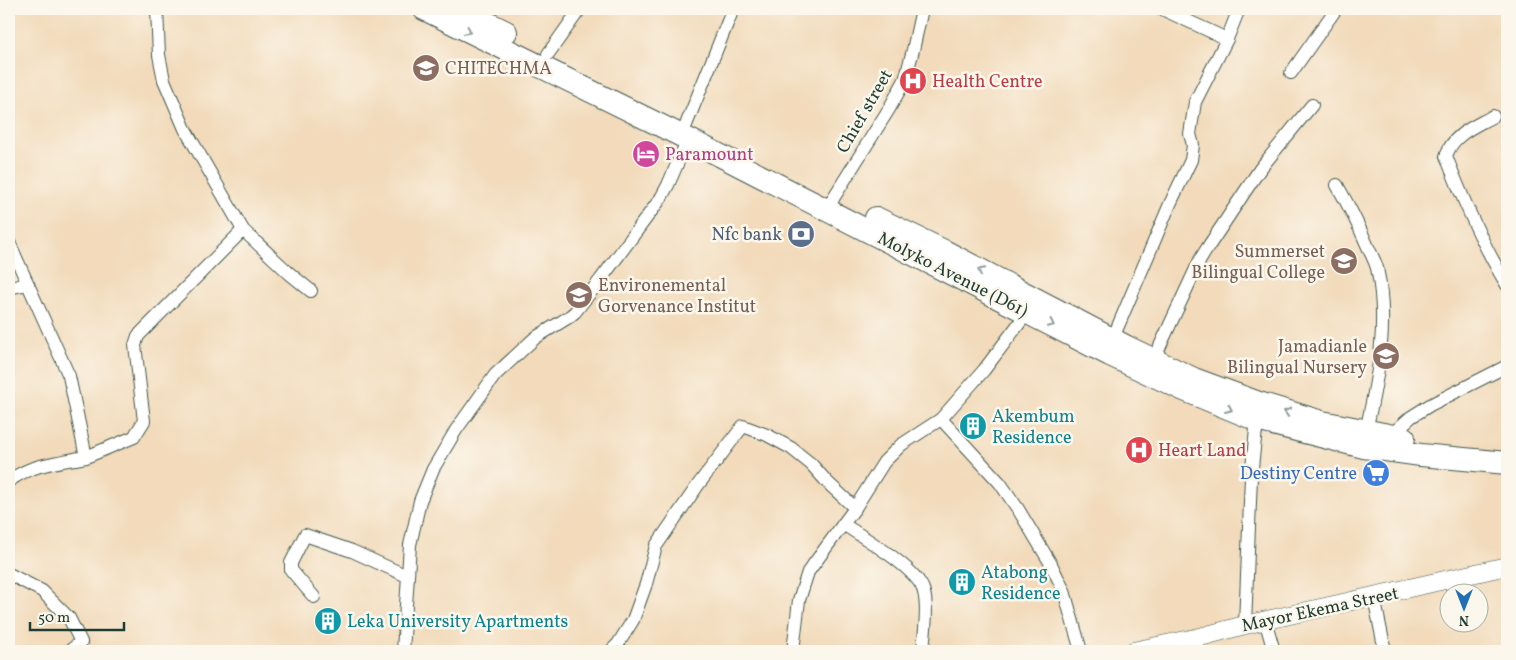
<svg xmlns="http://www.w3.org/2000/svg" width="1516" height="660" font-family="Vollkorn,serif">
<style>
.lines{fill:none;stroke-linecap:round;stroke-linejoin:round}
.street-casing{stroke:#3f5548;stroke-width:14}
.secondary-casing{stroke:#3f5548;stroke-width:19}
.highway-casing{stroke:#3f5548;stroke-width:24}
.street{stroke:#fff;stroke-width:12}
.secondary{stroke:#fff;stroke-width:18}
.highway{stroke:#fff;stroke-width:22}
.oneway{stroke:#8f9e9a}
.labels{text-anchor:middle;stroke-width:5;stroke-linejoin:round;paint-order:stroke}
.education-label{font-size:18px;fill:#785e54;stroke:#fbf7ec;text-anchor:start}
.health-label{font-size:18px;fill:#be3a42;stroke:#fbf7ec;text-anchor:start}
.street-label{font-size:18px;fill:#1f3d34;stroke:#fbf7ec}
.hotel-label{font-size:18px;fill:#b23c85;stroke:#fbf7ec;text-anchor:start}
.service-label{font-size:18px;fill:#4e5e75;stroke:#fbf7ec;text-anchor:end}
.culture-label{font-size:18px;fill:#0d838f;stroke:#fbf7ec;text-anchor:start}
.shop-label{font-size:18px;fill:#366cbe;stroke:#fbf7ec;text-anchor:end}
</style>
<rect width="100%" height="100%" fill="#fbf7ec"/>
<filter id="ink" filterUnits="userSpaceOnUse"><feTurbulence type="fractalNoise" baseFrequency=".02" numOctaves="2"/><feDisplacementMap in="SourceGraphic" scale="10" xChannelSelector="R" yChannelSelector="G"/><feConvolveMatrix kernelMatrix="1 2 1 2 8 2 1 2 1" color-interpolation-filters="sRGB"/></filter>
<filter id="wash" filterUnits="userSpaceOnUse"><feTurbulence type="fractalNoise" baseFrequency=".0096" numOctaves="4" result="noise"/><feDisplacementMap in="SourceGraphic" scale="20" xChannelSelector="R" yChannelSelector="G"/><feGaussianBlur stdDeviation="1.12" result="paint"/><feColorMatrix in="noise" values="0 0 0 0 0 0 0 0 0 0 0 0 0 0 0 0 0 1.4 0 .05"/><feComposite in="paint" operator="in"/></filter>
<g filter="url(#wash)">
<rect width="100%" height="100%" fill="#f2daba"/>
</g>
<g filter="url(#ink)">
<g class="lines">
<g class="street-casing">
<g id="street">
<path d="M157 9 159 55 164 80 185 129 243 230 289 273 311 291"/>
<path d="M1227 39 1239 9"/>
<path d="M548 54 580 9"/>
<path d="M1291 73 1336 9"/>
<path d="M1493 116C1474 127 1453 134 1446 156 1463 200 1482 244 1507 285"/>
<path d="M686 125 733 9"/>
<path d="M1337 185C1349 206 1359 226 1368 247 1371 254 1375 261 1377 268 1389 323 1378 377 1366 431"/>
<path d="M828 210 834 197 889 109 905 80 913 50 922 9"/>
<path d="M9 242 69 376 86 457C59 462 31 464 9 481"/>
<path d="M9 288 28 284"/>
<path d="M1113 338 1170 204 1191 160 1193 145 1190 134 1195 102 1227 39 1162 9"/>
<path d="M1154 359 1200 260 1208 247 1260 169 1312 105"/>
<path d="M941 419 1000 483 1018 509 1051 564 1064 591 1081 651"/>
<path d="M1390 436 1411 417 1430 405 1507 366"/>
<path d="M86 457 134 437 144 421 135 345 138 336 243 230"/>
<path d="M843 524C864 538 915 567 923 589 929 606 924 634 923 651"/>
<path d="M9 574 42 591 69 618 81 642 69 651"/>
<path d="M314 597 291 570V563L305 535 352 551 407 576"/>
<path d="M1374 597 1385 651"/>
<path d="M1265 620 1274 651"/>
<path d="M1245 625 1251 477 1257 420"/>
<path d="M403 651 410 545 420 501 433 469 456 430 495 375 535 338 569 317 575 312 601 279 661 198 668 185 688 139"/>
<path d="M611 651 618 644 633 620 646 584 656 546 698 485 743 426 767 435 791 448 811 464 828 483 855 508"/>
<path d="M793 651 799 600 808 572 855 508 884 462 901 445 941 419 984 370 1027 313"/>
</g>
</g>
<g class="secondary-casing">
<path id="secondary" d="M1133 651 1200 637 1245 625 1507 566"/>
</g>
<g class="highway-casing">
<g id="highway">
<path d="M424 9 688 139 1110 355 1182 389 1257 420 1364 447 1421 455 1507 463"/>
<path d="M459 9 506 32"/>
<path d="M876 218 944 251 1127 347 1194 379 1259 403 1322 422 1404 438"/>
</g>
</g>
<use href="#street" class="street"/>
<use href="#secondary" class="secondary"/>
<use href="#highway" class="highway"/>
</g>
<defs><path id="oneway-chevron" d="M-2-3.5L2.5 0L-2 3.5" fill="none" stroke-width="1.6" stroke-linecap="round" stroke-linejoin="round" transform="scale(1.25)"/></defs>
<g class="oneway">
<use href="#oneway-chevron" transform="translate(468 31) rotate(26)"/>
<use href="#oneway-chevron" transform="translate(981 271) rotate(-152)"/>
<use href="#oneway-chevron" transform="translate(1051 324) rotate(26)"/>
<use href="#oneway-chevron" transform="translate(1229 409) rotate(23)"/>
<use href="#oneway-chevron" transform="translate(1287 412) rotate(-163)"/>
</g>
</g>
<defs>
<g id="university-disc" transform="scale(1.4375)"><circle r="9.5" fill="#8d6e63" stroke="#fbf7ec"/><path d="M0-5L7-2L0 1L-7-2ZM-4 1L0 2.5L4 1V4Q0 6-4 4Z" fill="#fff"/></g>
<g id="hospital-disc" transform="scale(1.4375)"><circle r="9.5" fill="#e0444e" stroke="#fbf7ec"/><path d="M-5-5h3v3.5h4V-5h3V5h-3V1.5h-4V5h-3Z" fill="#fff"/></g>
<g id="hotel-disc" transform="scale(1.4375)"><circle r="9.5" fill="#d1479c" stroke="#fbf7ec"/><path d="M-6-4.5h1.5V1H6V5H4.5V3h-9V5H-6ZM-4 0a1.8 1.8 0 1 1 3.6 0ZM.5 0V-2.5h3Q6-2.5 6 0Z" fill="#fff"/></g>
<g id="bank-disc" transform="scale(1.4375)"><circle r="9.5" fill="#5c6f8a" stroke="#fbf7ec"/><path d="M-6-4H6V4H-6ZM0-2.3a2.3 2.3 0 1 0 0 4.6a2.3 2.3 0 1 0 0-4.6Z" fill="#fff"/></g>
<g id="school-disc" transform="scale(1.4375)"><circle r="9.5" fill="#8d6e63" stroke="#fbf7ec"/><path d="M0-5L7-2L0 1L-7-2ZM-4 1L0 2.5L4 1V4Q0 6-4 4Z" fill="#fff"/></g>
<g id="building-disc" transform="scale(1.4375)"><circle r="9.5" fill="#0f9aa8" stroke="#fbf7ec"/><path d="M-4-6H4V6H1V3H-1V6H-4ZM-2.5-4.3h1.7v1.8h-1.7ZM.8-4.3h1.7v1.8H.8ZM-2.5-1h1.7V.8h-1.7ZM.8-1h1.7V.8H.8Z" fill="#fff"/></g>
<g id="supermarket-disc" transform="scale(1.4375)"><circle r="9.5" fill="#3f7fe0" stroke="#fbf7ec"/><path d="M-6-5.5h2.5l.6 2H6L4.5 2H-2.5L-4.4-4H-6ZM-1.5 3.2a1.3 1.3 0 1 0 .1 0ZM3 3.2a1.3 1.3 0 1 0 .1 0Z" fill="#fff"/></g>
</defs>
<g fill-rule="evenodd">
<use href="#university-disc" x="426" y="68"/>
<use href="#hospital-disc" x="913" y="81"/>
<use href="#hotel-disc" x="646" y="154"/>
<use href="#bank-disc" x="801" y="234"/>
<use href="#school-disc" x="1344" y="261"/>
<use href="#school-disc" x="579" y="295"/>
<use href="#school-disc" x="1386" y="356"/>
<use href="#building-disc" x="973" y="426"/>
<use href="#hospital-disc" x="1139" y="450"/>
<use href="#supermarket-disc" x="1376" y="473"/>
<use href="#building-disc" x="962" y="582"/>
<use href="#building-disc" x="328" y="621"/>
</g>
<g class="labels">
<g class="education-label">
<text x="445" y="74">CHITECHMA</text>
<text x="1325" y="257" text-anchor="end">Summerset<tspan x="1325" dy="21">Bilingual College</tspan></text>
<text x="598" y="291">Environemental<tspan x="598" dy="21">Gorvenance Institut</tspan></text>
<text x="1367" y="352" text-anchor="end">Jamadianle<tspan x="1367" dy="21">Bilingual Nursery</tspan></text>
</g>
<g class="health-label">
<text x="932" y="87">Health Centre</text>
<text x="1158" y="456">Heart Land</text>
</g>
<g class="street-label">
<text transform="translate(864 111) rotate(-60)" y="6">Chief street</text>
<text transform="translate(953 274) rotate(27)" y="6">Molyko Avenue (D61)</text>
<text transform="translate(1320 609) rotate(-12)" y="6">Mayor Ekema Street</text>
</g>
<g class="hotel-label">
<text x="665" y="160">Paramount</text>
</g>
<g class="service-label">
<text x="782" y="240">Nfc bank</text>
</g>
<g class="culture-label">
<text x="992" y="422">Akembum<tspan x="992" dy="21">Residence</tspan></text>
<text x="981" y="578">Atabong<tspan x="981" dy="21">Residence</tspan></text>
<text x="347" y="627">Leka University Apartments</text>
</g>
<g class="shop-label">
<text x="1357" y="479">Destiny Centre</text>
</g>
</g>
<rect width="1516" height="660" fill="none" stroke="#fbf7ec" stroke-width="30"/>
<g transform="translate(1464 608) rotate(180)"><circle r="24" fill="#fbf7ec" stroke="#a3ada2"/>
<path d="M0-4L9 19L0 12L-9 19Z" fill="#1f6fb2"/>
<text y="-8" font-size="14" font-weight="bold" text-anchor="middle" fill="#1f3d34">N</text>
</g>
<path d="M30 622v8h94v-8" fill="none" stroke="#1f3d34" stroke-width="2.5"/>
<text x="38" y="622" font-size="15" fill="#1f3d34" stroke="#fbf7ec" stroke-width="4" paint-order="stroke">50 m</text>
</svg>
